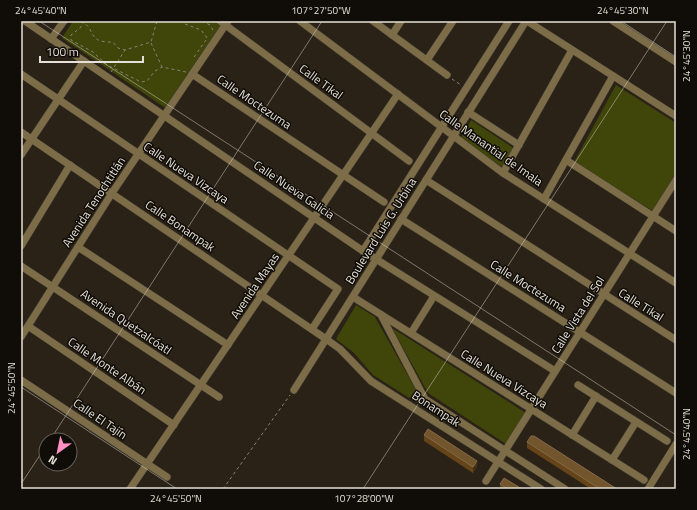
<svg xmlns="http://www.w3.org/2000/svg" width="697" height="510" font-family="'Titillium Web',sans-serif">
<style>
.green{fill:#40450a}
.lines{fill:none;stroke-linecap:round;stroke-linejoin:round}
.minor-casing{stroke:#443d32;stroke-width:8}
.path{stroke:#888178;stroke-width:1;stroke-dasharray:3 3;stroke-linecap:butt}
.minor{stroke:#7c6d48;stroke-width:7}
.wall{fill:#644418}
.shaded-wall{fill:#472f0f}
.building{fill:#72552d;stroke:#846a48}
.ticks{fill:none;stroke:#e5e0d8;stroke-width:1;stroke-opacity:0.45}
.labels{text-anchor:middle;stroke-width:3;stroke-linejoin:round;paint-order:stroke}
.street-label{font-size:12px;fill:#e5e0d8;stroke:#100c07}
.neatline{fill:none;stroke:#e5e0d8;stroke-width:1.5}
.ticks-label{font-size:10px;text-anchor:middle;fill:#e5e0d8}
</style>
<rect width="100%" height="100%" fill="#2a2217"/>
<g class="green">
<path d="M73 21H215L222 26 167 109 62 38Z"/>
<path d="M616 85 676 123V175L653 211 574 162Z"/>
<path d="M471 120 515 149 505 169 461 138Z"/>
<path d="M356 305 375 317 420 397 422 406 373 375 354 353 336 339Z"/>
<path d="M392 328 526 413 506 444 428 393Z"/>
</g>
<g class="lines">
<g class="minor-casing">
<g id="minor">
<path d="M25 21 363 251 555 371"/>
<path d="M220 21 409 161"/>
<path d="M300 21 503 173 676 283"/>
<path d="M373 21 447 75"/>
<path d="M527 21 676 116"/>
<path d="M613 21 676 62"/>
<path d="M392 35 401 21"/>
<path d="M51 39 64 21"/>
<path d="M427 60 453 21"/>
<path d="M21 74 338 289 312 329"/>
<path d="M192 74 384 202"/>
<path d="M468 112 519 145"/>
<path d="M21 132 326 339 340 349 371 381 541 489"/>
<path d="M21 155 84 61"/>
<path d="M566 160 676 231"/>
<path d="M503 173 572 50"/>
<path d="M426 180 676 340"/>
<path d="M544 199 613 76"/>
<path d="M401 219 676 393"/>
<path d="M21 246 70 165"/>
<path d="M78 247 228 345"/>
<path d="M363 251 509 21"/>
<path d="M21 266 219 397"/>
<path d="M353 297 644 480"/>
<path d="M381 315 425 399 565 489"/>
<path d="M28 326 174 425"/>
<path d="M411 333 434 296"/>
<path d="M21 337 112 193 228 21"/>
<path d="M21 380 167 477"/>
<path d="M578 385 667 441"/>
<path d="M294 390 526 21"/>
<path d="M572 435 596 396"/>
<path d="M612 460 636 422"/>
<path d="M486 481 676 180"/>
<path d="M130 489 398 94"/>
<path d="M648 489 676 444"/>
</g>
</g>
<g class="path">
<path d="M81 21C97 29 86 43 113 42L118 48 125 50"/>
<path d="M85 21 80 28 71 35V40L93 52 107 65 141 82 147 81 155 71 162 67"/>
<path d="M202 21 210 25 213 30"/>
<path d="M185 24 201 30 208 39"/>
<path d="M151 43 162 67 186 72"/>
<path d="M194 57 206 40"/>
<path d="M111 72 125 50 151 42 157 21"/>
<path d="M452 79 461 85"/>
<path d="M223 489 290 395"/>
</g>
<use href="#minor" class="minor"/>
</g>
<g class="wall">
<path d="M424 435 477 466 473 473 424 441Z"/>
<path d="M527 442 617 489H591L527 448Z"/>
<path d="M500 484 522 489H500Z"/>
</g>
<path class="shaded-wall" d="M477 461V466L473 473V467Z"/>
<g class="building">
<path d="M428 429 477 461 473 467 424 435Z"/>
<path d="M531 436H534L617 489H600L527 442Z"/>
<path d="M504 478 522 489H508L500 484Z"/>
</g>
<path class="ticks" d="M39 21 676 435M621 21 676 57M21 387 177 489M50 440 322 21M21 484 46 446M363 489 667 21"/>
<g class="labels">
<g class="street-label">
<text transform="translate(321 82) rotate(36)" y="4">Calle Tikal</text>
<text transform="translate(254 102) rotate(34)" y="4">Calle Moctezuma</text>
<text transform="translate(491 148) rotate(35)" y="4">Calle Manantial de Imala</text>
<text transform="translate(186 173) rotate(34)" y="4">Calle Nueva Vizcaya</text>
<text transform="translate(294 190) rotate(34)" y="4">Calle Nueva Galicia</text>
<text transform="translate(94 202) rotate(-57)" y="4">Avenida Tenochtitlán</text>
<text transform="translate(180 226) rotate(34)" y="4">Calle Bonampak</text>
<text transform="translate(381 231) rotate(-58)" y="4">Boulevard Luis G. Urbina</text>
<text transform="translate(255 286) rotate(-56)" y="4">Avenida Mayas</text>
<text transform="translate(528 286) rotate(32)" y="4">Calle Moctezuma</text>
<text transform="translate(641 305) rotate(32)" y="4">Calle Tikal</text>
<text transform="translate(578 315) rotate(-58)" y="4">Calle Vista del Sol</text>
<text transform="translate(126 322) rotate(34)" y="4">Avenida Quetzalcóatl</text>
<text transform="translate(107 366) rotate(34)" y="4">Calle Monte Albán</text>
<text transform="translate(504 379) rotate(32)" y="4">Calle Nueva Vizcaya</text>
<text transform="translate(436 409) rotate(33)" y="4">Bonampak</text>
<text transform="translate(100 419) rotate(34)" y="4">Calle El Tajín</text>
</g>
</g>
<rect width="697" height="510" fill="none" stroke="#100c07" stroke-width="44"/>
<g transform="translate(58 452) rotate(213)"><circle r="19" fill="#100c07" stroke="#65615b"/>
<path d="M0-3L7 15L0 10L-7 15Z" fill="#fd8fc1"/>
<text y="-6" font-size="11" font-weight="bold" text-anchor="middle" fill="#e5e0d8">N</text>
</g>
<path d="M40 56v6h103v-6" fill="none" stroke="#e5e0d8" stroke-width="2"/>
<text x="46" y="56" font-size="12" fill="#e5e0d8" stroke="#100c07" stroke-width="3" paint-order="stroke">100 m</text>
<rect x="22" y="22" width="653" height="466" class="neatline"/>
<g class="ticks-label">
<text x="41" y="14">24°45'40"N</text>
<text x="321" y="14">107°27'50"W</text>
<text x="623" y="14">24°45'30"N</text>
<text transform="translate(686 56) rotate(-90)" y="4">24°45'30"N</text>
<text transform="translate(11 388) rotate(-90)" y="4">24°45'50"N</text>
<text transform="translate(686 434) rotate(-90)" y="4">24°45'40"N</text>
<text x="176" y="502">24°45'50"N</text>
<text x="364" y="502">107°28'00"W</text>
</g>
</svg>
